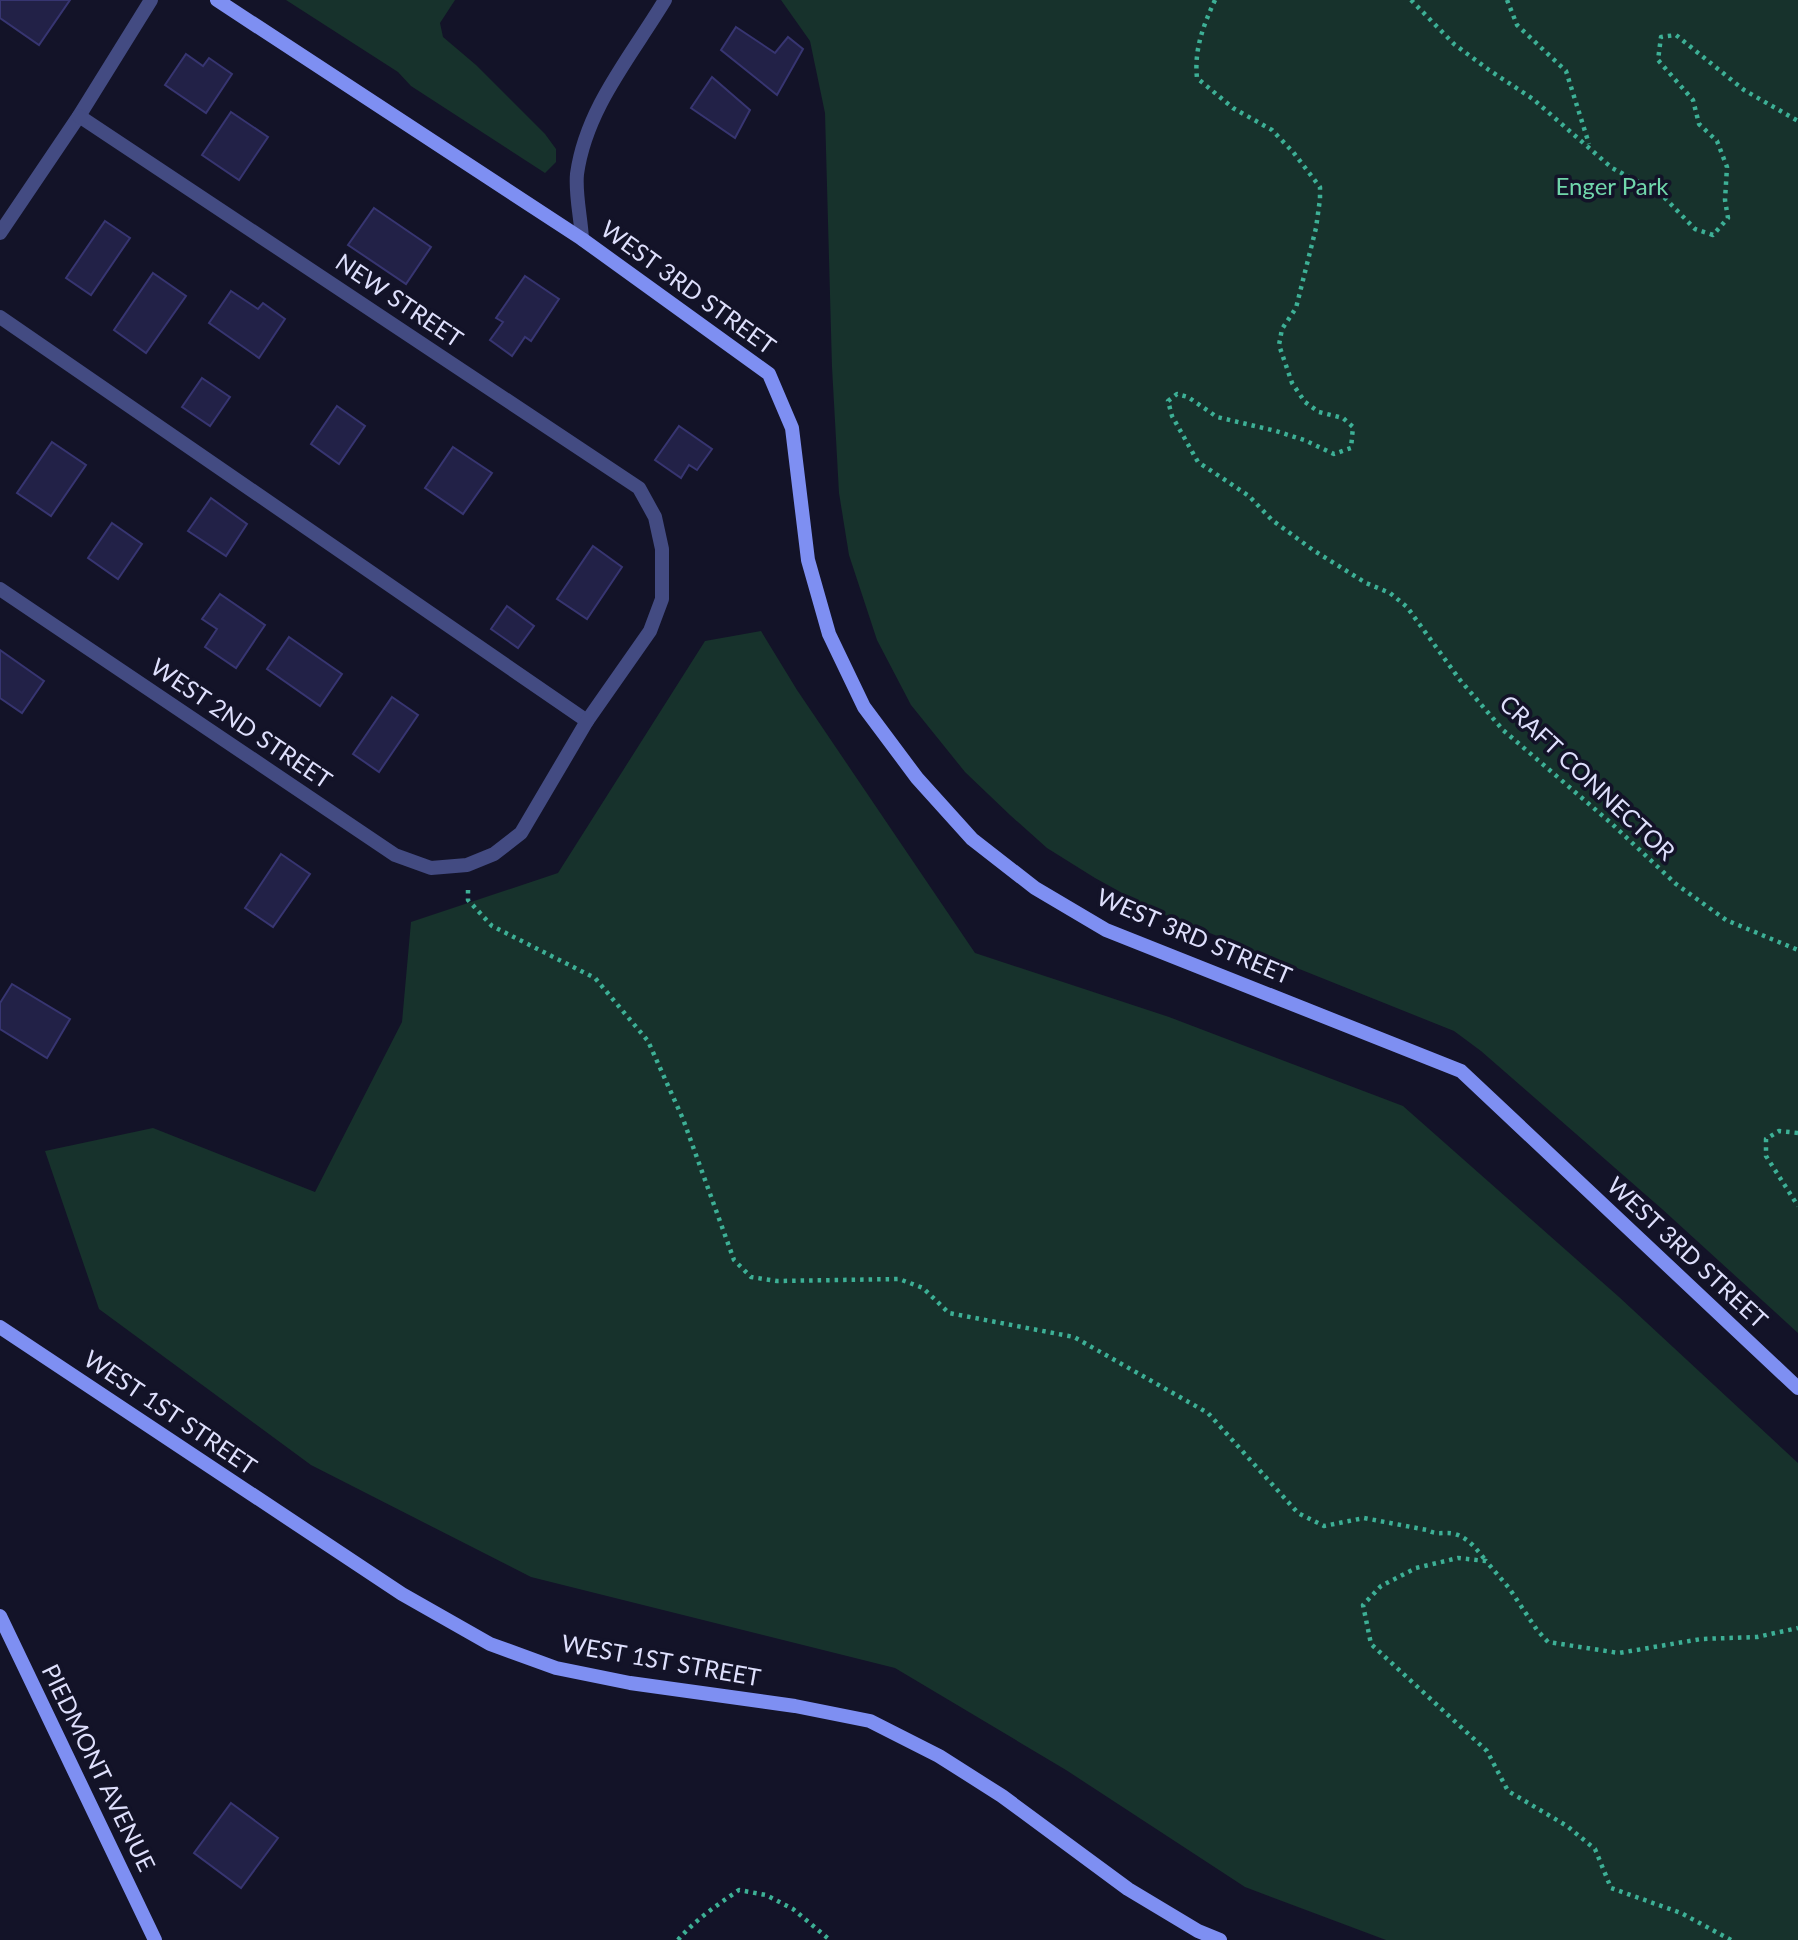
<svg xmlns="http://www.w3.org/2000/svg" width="1798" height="1940" font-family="Lato,sans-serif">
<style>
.green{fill:#17322c}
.building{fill:#222147;stroke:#373571;stroke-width:2}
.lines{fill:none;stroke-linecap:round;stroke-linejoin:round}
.path{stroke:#3db096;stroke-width:4.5;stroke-dasharray:3.5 5;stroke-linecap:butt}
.lane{stroke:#434b82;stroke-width:14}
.street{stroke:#434b82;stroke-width:14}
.secondary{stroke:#7e8ff2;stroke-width:14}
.labels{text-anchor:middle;stroke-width:7;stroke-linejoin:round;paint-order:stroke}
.park-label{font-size:24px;fill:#70d6ab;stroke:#131328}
.street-label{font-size:24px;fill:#dedffc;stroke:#131328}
</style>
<rect width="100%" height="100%" fill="#131328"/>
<g class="green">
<path d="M286 0H455L440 23 443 37 476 65 545 134 556 149V162L545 173 411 86 398 72Z"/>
<path d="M781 0H1798V1333L1662 1209 1481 1051 1454 1031 1155 911 1095 878 1047 848 1010 815 965 772 911 705 877 640 849 555 839 493 832 367 825 113 810 41Z"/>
<path d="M761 631 797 690 975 953 1169 1017 1403 1106 1619 1297 1798 1463V1940H1386L1245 1887 1066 1770 895 1668 531 1577 311 1465 99 1309 45 1151 153 1128 315 1192 402 1022 411 922 558 873 705 641Z"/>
</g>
<g class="building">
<path d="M0 0H70L39 45 0 18Z"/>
<path d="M736 27 775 53 788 37 803 49 777 95 721 50Z"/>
<path d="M186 54 203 66 209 58 232 74 206 113 165 85Z"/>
<path d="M712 77 750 110 735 138 691 108Z"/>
<path d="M231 112 268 137 239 180 202 155Z"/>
<path d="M374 208 431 247 406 284 348 245Z"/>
<path d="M105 221 130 238 91 295 66 278Z"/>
<path d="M153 273 186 296 146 353 114 330Z"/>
<path d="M525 276 559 299 531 341 525 337 512 356 490 340 503 322 496 318Z"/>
<path d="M231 291 258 309 263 303 285 319 259 358 209 323Z"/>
<path d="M202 378 230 397 210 426 182 407Z"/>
<path d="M337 406 365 426 339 464 311 444Z"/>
<path d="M679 426 712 449 697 470 689 465 681 478 655 460Z"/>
<path d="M52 442 86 465 51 516 17 493Z"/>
<path d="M453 447 492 473 463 514 425 488Z"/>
<path d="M211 498 247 524 226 556 188 531Z"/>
<path d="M112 523 142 544 118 579 88 558Z"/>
<path d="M593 546 622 567 587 619 557 599Z"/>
<path d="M220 594 265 625 236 668 205 647 217 629 202 619Z"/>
<path d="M507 606 534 626 518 648 491 629Z"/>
<path d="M289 637 342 674 320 706 267 669Z"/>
<path d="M0 650 44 681 22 713 0 698Z"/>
<path d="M392 697 418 715 379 772 353 754Z"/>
<path d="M281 854 310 874 273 927 245 908Z"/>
<path d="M12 984 70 1019 47 1058 0 1029V1003Z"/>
<path d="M231 1803 278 1838 241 1888 194 1853Z"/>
</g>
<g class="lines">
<g class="path">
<path d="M1215 0C1203 26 1194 50 1197 78L1233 108 1272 130 1293 152 1320 187V199L1316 228 1296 308 1282 329 1279 345 1292 383 1305 402 1319 412 1343 418 1353 427 1351 448 1334 454 1304 440 1276 431 1217 417 1188 397 1177 394 1168 401 1172 416 1198 462 1249 496 1272 520 1313 550 1366 583 1390 593 1407 607 1460 680 1503 730 1611 823 1676 884 1726 920 1798 950"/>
<path d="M1411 0 1454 44 1489 70 1533 99 1612 168 1661 194 1695 229 1713 235 1728 218 1725 200 1727 167 1717 141 1699 124 1693 100 1658 60 1661 37 1676 35 1744 90 1798 121"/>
<path d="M1507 0 1517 25 1566 71 1589 144"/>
<path d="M468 890V900L492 926 595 978 648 1041 683 1119 734 1260 751 1277 777 1281 899 1279 923 1288 949 1313 1074 1337 1208 1413 1298 1513 1324 1526 1364 1518 1427 1530C1439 1536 1444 1531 1455 1534 1469 1538 1478 1551 1486 1561"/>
<path d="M1798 1133 1779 1131 1766 1139V1156L1798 1206"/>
<path d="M678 1940C695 1920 717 1905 739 1890L766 1895 793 1909 830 1940"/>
<path d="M1731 1940 1681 1913 1611 1888 1595 1849 1567 1826 1508 1791 1487 1751 1371 1644 1363 1605 1381 1586 1416 1568 1458 1558 1486 1561 1509 1588 1537 1630 1548 1642 1619 1653 1701 1639 1757 1637 1798 1628"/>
</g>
<path class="lane" d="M0 317 587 721"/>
<g class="street">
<path d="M0 233 79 116 151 0"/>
<path d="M582 239C581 218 575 194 577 174 586 108 632 55 665 0"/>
<path d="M0 589 395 855 431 868 467 865 494 854 521 833 587 721 650 631 662 599V549L655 517 639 488 79 116"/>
</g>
<g class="secondary">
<path d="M217 0 582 239 769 374 792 428 808 560 829 634 864 707 917 778 972 839 1035 888 1106 930 1461 1071 1798 1388"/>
<path d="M0 1327 402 1594 490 1644 556 1668 630 1683 795 1706 870 1721 939 1756 1002 1796 1128 1889 1198 1931 1220 1940"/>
<path d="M0 1616 155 1940"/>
</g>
</g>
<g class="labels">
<g class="park-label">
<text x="1612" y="195">Enger Park</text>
</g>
<g class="street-label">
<text transform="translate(688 288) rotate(36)" y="8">WEST 3RD STREET</text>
<text transform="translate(399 301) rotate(34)" y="8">NEW STREET</text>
<text transform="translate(241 724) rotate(34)" y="8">WEST 2ND STREET</text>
<text transform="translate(1587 778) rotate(43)" y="8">CRAFT CONNECTOR</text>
<text transform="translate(1194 937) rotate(23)" y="8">WEST 3RD STREET</text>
<text transform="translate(1687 1253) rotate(43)" y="8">WEST 3RD STREET</text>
<text transform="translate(170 1413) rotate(34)" y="8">WEST 1ST STREET</text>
<text transform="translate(661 1661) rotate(10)" y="8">WEST 1ST STREET</text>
<text transform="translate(98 1768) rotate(64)" y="8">PIEDMONT AVENUE</text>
</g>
</g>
</svg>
